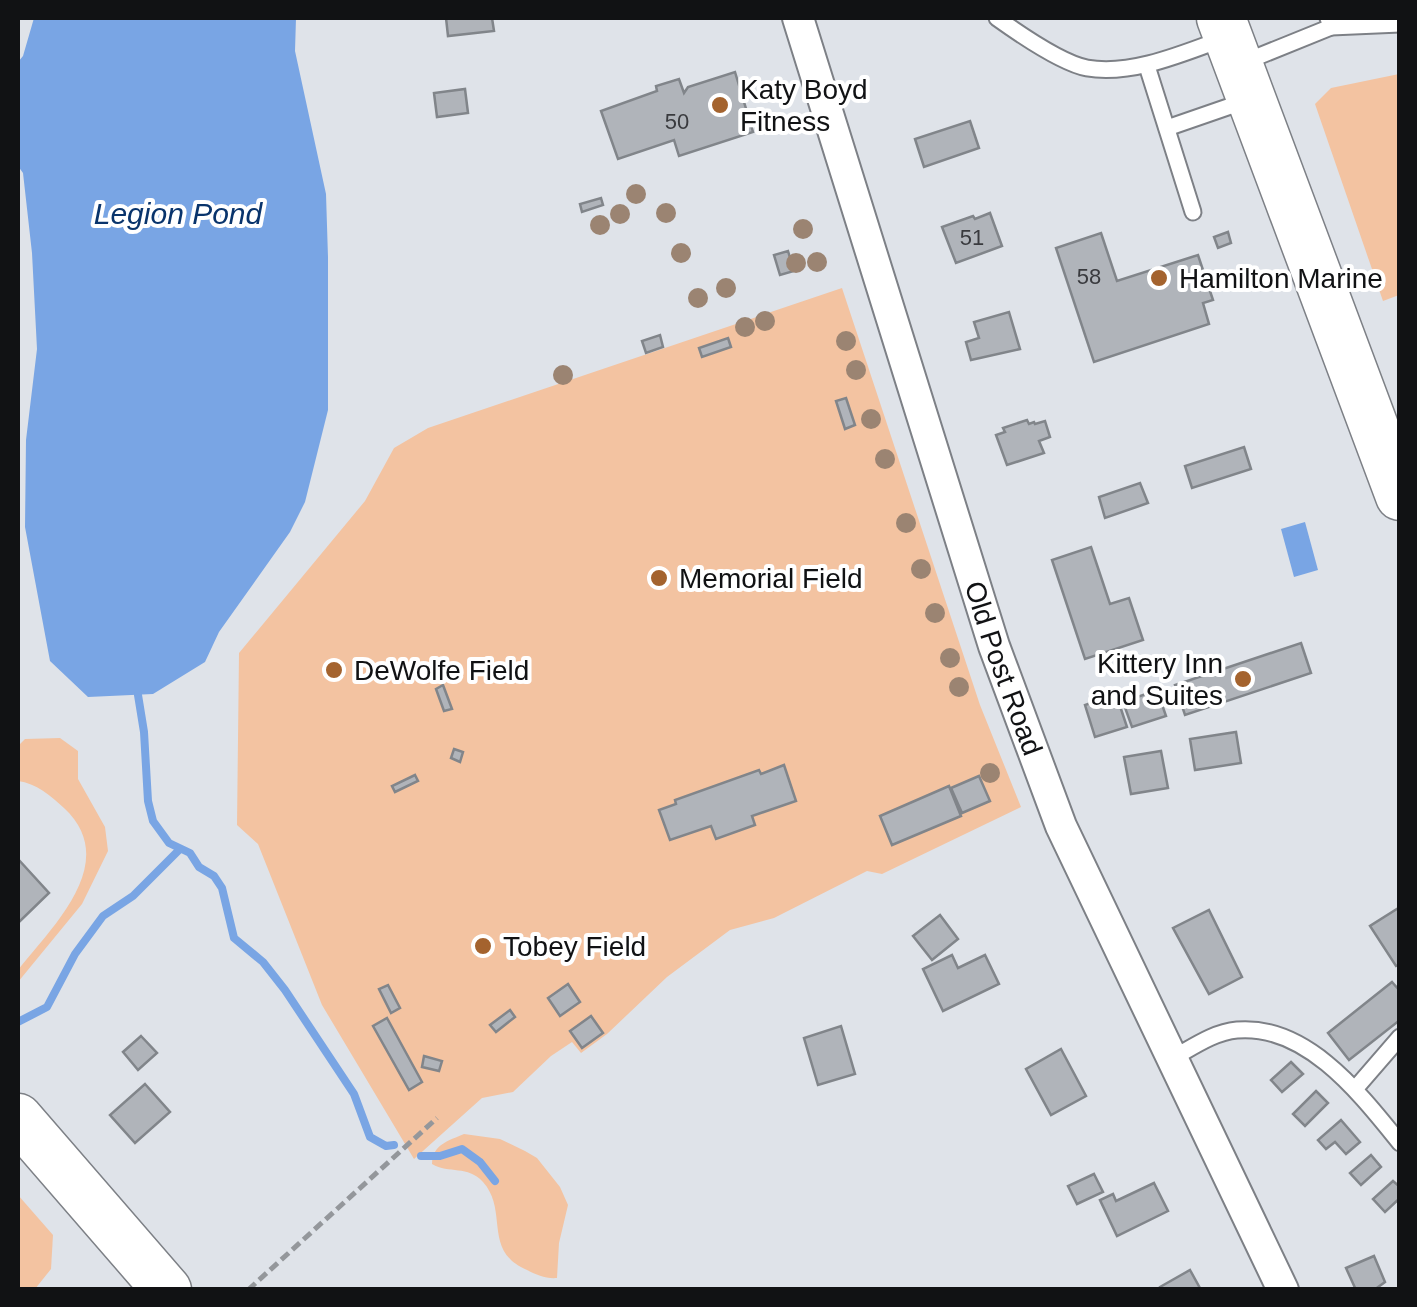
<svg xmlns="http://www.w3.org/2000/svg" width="1417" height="1307" font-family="Helvetica,sans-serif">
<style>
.green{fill:#f3c3a1}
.water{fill:#79a5e4}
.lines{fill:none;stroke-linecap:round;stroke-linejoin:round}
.stream{stroke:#79a5e4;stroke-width:8}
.building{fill:#b0b4ba;stroke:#81858a;stroke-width:2.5}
.service-casing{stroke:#7d8086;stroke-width:19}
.minor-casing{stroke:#7d8086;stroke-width:34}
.primary-casing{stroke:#7d8086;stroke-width:51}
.path{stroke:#94979b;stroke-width:5;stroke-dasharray:10 5;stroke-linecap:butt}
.service{stroke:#fff;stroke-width:15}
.minor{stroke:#fff;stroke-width:30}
.primary{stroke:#fff;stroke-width:48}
.tree{fill:#9b8472}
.poi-dot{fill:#a4632e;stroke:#fff;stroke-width:4}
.labels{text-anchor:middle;stroke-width:8;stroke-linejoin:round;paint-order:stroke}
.number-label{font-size:22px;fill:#393a3e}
.poi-label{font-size:28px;fill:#111214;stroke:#fff;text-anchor:start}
.street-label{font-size:28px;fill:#111214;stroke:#fff}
.water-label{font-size:30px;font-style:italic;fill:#09346c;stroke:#fff}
</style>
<rect width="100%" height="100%" fill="#dfe3e9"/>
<g class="green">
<path d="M1399 74V295L1383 301 1315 104 1331 88Z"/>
<path d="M842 288 980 705 1021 807 882 874 867 871 774 918 730 930 667 977 607 1034 581 1053 572 1042 551 1056 513 1092 482 1098 414 1159 322 1005 258 844 237 825 239 653 365 501 394 448 428 428Z"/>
<path d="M60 738 78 751V779L105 827 108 851 82 904 18 982V970C52 927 122 862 64 808 51 796 36 783 18 781V746L25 739Z"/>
<path d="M464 1134 500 1139 525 1151 537 1158 560 1187 568 1205 559 1243 557 1278C546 1279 537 1275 527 1270 482 1251 509 1211 483 1182 468 1165 449 1174 432 1164 433 1144 448 1141 464 1134Z"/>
<path d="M18 1195 53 1235 51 1269 35 1289H18Z"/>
</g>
<g class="water">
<path d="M34 18H296L295 51 326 194 328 257V410L305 502 290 532 219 632 205 662 153 694 88 697 50 661 25 527 26 440 37 349 32 253 23 173 18 166V62L23 56Z"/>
<path d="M1305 522 1318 570 1294 577 1281 529Z"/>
</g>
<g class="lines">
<g class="stream">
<path d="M138 695 144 732 148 801 153 821 169 843 190 853 199 867 214 876 222 888 234 938 263 962 285 990 354 1094 370 1137 386 1146 394 1145"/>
<path d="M18 1022 47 1007 75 954 103 916 133 896 179 850"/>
<path d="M421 1156H440L462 1149 480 1162 495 1181"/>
</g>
</g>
<g class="building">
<path d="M446 18H492L494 31 448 36Z"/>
<path d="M735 72 753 132 679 156 674 140 618 159 601 111 657 91 656 86 679 79 684 93 688 87Z"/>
<path d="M465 89 468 113 437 117 434 93Z"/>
<path d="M970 121 979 148 924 167 915 139Z"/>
<path d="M601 198 603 205 582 212 580 204Z"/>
<path d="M990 213 1002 246 956 263 942 227 973 216 975 219Z"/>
<path d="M1228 232 1231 243 1218 248 1214 237Z"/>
<path d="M1101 233 1117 281 1198 255 1213 300 1203 303 1209 324 1094 362 1056 248Z"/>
<path d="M788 251 794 271 780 275 774 255Z"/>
<path d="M1009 312 1020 349 971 360 966 342 979 338 974 322Z"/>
<path d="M660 335 663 347 646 353 642 341Z"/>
<path d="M728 338 731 347 702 357 699 348Z"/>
<path d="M846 398 855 425 845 429 836 401Z"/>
<path d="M1027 420 1029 424 1034 422 1035 424 1045 421 1050 437 1039 441 1044 453 1007 465 996 435 1005 432 1003 428Z"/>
<path d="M1244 447 1251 469 1192 488 1185 466Z"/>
<path d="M1140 483 1148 503 1105 518 1099 497Z"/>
<path d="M1091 547 1110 604 1129 598 1143 640 1085 659 1052 560Z"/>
<path d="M1301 643 1311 673 1185 715 1175 685Z"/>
<path d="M443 685 452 709 444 711 436 689Z"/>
<path d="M1157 690 1166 716 1132 727 1123 702Z"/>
<path d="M1116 694 1127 727 1095 737 1085 705Z"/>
<path d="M1236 732 1241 763 1195 770 1190 739Z"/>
<path d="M454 749 463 752 460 762 451 758Z"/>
<path d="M1161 751 1168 788 1131 794 1124 757Z"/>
<path d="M784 765 796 801 752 816 755 825 716 839 711 826 670 840 659 810 676 804 675 800 759 770 761 774Z"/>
<path d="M415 775 418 781 395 792 392 786Z"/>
<path d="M979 776 990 801 962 813 951 788Z"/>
<path d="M949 786 961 816 892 845 880 816Z"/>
<path d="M18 859 49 893 18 923Z"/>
<path d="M1400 907V964L1396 966 1370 926Z"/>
<path d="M1209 910 1242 977 1209 994 1173 928Z"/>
<path d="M940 915 958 939 932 960 913 936Z"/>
<path d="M952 955 958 968 985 955 999 984 943 1011 923 969Z"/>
<path d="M1392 982 1400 991V1020L1349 1060 1328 1033Z"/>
<path d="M568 984 580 1002 560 1016 548 998Z"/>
<path d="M388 985 400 1008 391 1013 379 989Z"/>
<path d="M510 1010 515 1017 496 1032 490 1025Z"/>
<path d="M591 1016 603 1033 582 1048 570 1031Z"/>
<path d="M387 1018 422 1082 409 1090 373 1026Z"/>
<path d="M841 1026 855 1074 818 1085 804 1038Z"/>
<path d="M141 1036 157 1053 138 1070 123 1052Z"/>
<path d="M1061 1049 1086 1096 1051 1115 1026 1069Z"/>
<path d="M424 1056 442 1061 439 1071 422 1067Z"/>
<path d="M1291 1062 1303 1074 1282 1092 1271 1080Z"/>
<path d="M145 1084 170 1112 135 1143 110 1115Z"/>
<path d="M1316 1091 1328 1103 1305 1126 1293 1114Z"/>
<path d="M1341 1120 1360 1142 1346 1154 1335 1142 1326 1149 1318 1140Z"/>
<path d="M1371 1155 1381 1167 1361 1185 1350 1173Z"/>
<path d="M1094 1174 1103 1192 1077 1204 1068 1186Z"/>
<path d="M1393 1181 1400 1187V1198L1385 1212 1373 1199Z"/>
<path d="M1154 1183 1168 1211 1117 1236 1100 1200 1113 1194 1116 1201Z"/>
<path d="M1374 1256 1385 1282 1374 1290H1356L1346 1268Z"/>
<path d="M1190 1270 1201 1290H1161L1160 1287Z"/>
</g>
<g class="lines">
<g class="service-casing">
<g id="service">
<path d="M997 18C1018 33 1061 63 1087 68 1131 76 1184 53 1225 38"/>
<path d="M1331 27 1400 24"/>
<path d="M1242 63 1331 27 1328 18"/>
<path d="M1147 66 1193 212"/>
<path d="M1167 128 1248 100"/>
<path d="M1173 1058C1193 1047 1214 1032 1237 1030 1307 1024 1361 1095 1400 1143"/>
<path d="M1355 1089 1400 1037"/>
</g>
</g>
<g class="minor-casing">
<g id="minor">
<path id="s1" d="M798 18 994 646 1061 826 1283 1290"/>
</g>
</g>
<g class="primary-casing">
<g id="primary">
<path d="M1221 18 1400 496"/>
<path d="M18 1118 167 1290"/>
</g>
</g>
<path class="path" d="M248 1290 437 1118"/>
<use href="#service" class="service"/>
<use href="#minor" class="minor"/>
<use href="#primary" class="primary"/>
</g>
<g class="tree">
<circle cx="636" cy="194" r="10"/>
<circle cx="666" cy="213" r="10"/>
<circle cx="620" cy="214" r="10"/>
<circle cx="600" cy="225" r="10"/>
<circle cx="803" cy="229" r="10"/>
<circle cx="681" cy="253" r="10"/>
<circle cx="817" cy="262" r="10"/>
<circle cx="796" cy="263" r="10"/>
<circle cx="726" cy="288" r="10"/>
<circle cx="698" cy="298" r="10"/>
<circle cx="765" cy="321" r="10"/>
<circle cx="745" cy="327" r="10"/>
<circle cx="846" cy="341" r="10"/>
<circle cx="856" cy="370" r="10"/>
<circle cx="563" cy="375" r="10"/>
<circle cx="871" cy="419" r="10"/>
<circle cx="885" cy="459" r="10"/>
<circle cx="906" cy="523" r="10"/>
<circle cx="921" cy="569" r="10"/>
<circle cx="935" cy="613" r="10"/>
<circle cx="950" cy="658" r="10"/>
<circle cx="959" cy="687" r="10"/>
<circle cx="990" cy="773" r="10"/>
</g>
<g class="poi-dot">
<circle cx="720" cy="105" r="10"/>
<circle cx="1159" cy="278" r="10"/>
<circle cx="659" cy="578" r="10"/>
<circle cx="334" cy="670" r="10"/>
<circle cx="1243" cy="679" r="10"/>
<circle cx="483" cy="946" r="10"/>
</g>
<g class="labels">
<g class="number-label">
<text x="677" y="129">50</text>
<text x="972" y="245">51</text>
<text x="1089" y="284">58</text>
</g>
<g class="poi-label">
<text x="740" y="99">Katy Boyd<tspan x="740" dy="32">Fitness</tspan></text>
<text x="1179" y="288">Hamilton Marine</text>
<text x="679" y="588">Memorial Field</text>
<text x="1223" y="673" text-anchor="end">Kittery Inn<tspan x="1223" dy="32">and Suites</tspan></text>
<text x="354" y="680">DeWolfe Field</text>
<text x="503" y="956">Tobey Field</text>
</g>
<g class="street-label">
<text dy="10" stroke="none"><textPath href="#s1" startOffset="682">Old Post Road</textPath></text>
</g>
<g class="water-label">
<text x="178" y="224">Legion Pond</text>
</g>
</g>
<rect width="1417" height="1307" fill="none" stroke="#111214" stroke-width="40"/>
</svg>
